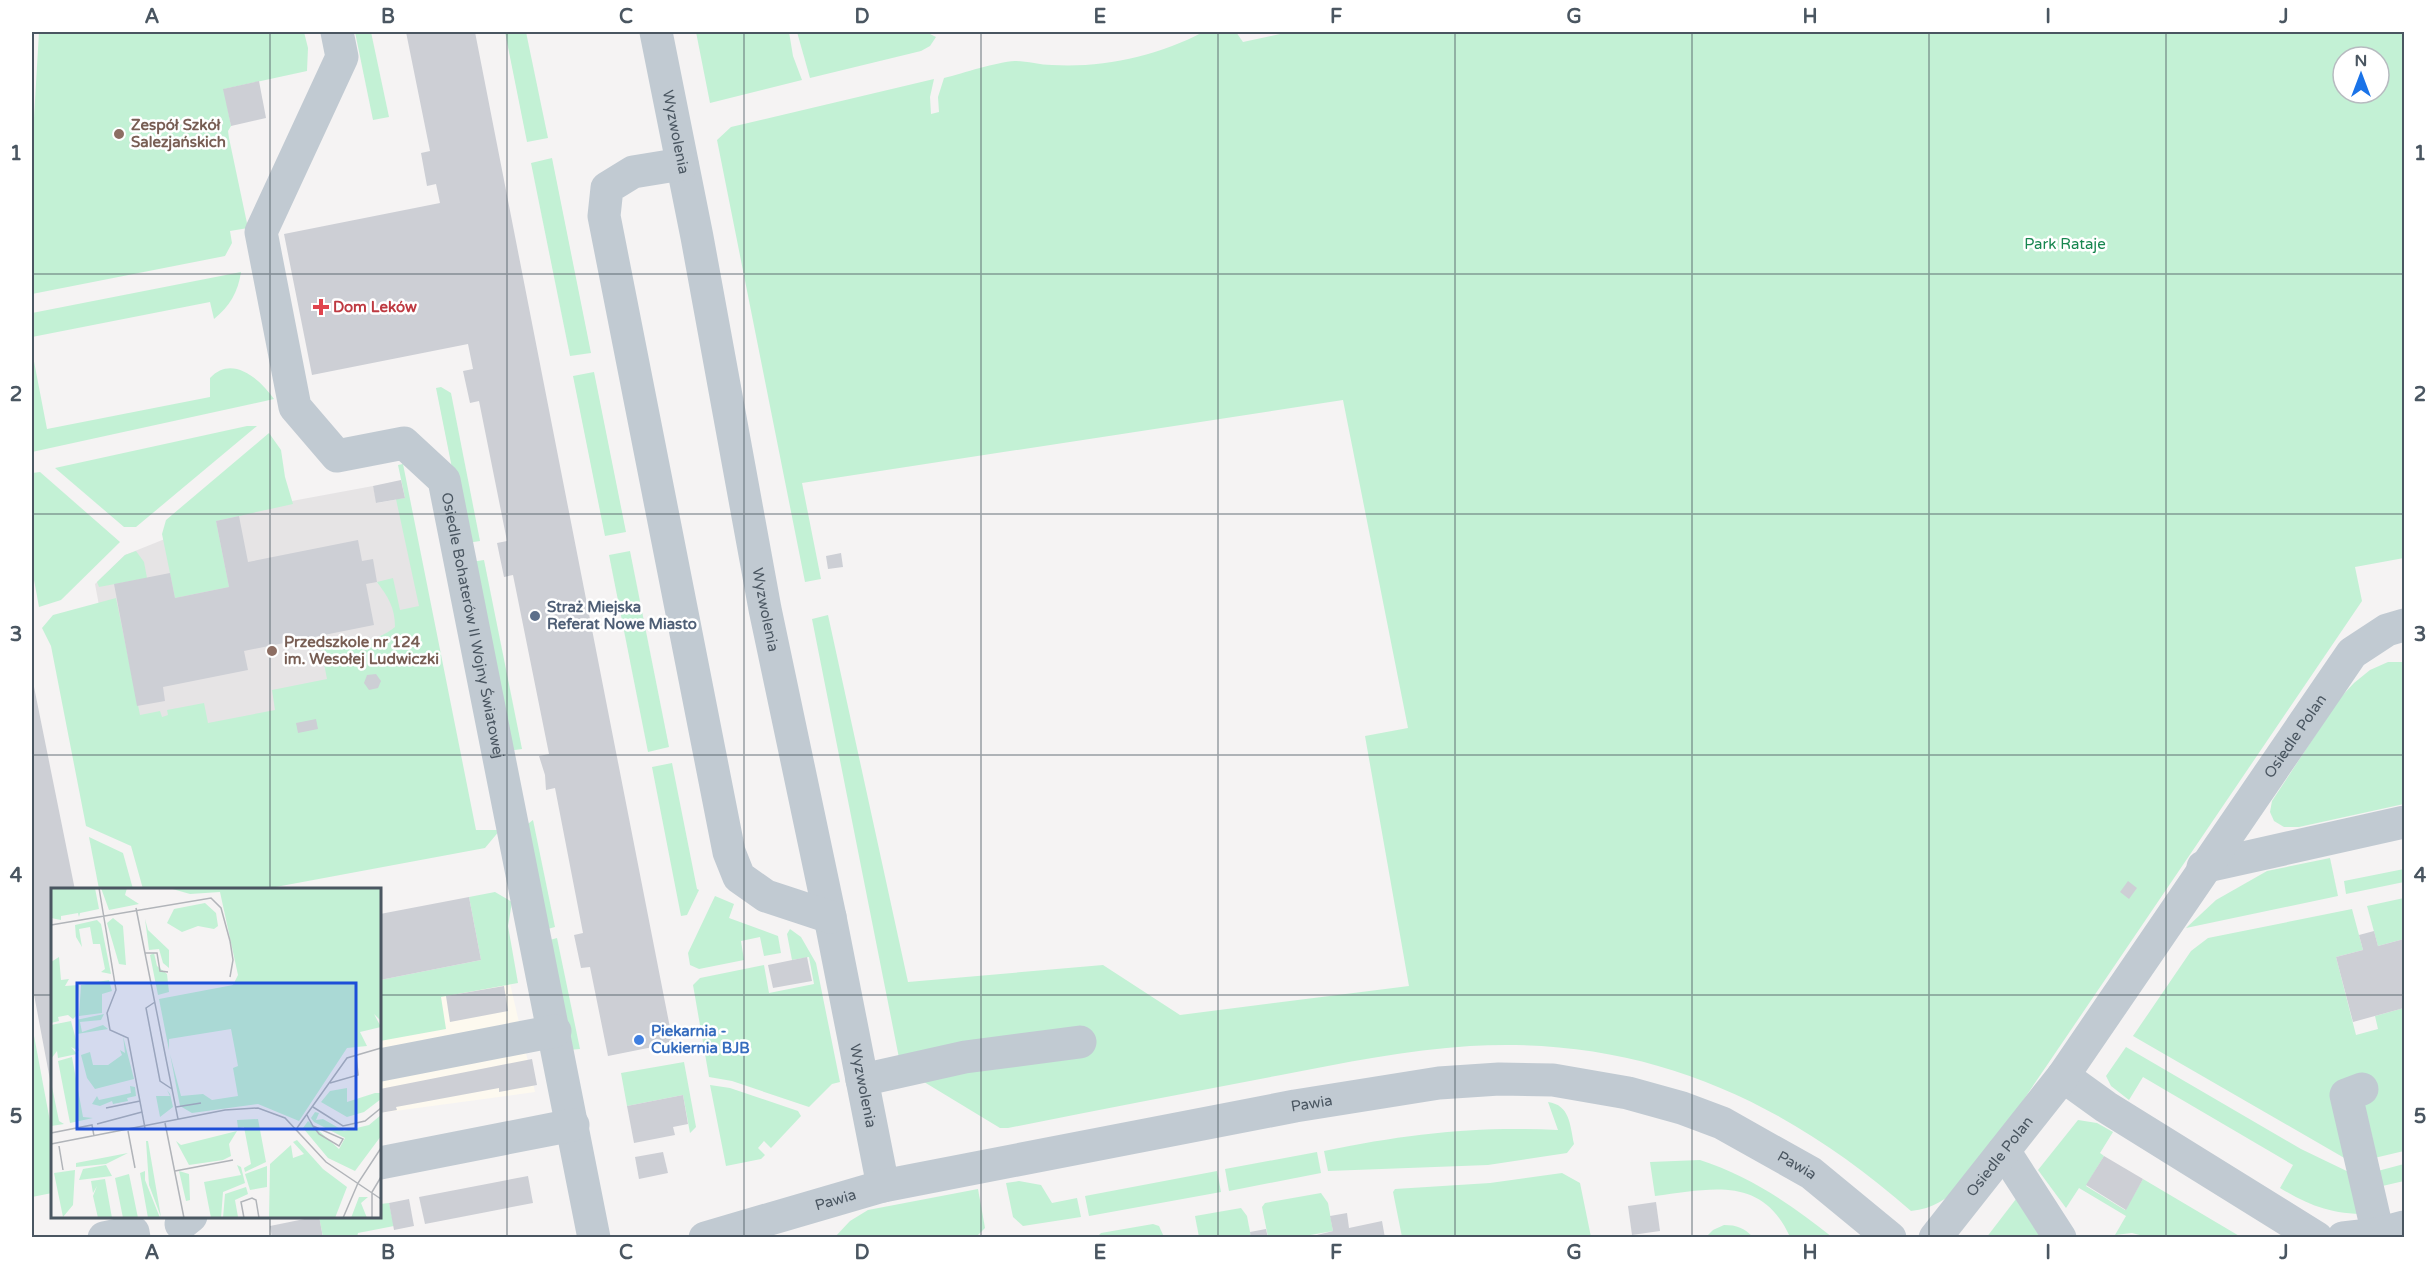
<svg xmlns="http://www.w3.org/2000/svg" width="2436" height="1269" font-family="'Varela Round',sans-serif">
<rect width="100%" height="100%" fill="#f5f3f3"/>
<polygon fill="#fdf9ef" points="509,979 535,1092 380,1113 380,1003"/>
<polygon fill="#e6e4e5" points="373,486 377,503 405,498 468,811 152,889 95,584 125,555 232,512"/>
<g fill="#c3f1d5" fill-rule="evenodd">
<polygon points="39,32 304,32 308,48 307,71 224,89 231,126 228,131 229,138 248,228 230,231 232,243 225,256 32,294 32,152"/>
<polygon points="355,32 371,32 389,117 373,120"/>
<polygon points="505,32 526,32 548,138 527,142"/>
<polygon points="696,32 789,32 793,56 802,80 710,103"/>
<polygon points="797,32 926,32 936,37 930,46 921,51 810,78"/>
<path d="M1203,32H1236L1243,42L1289,32H2404V558L2355,567L2362,601L1999,1136C1974,1168 1955,1207 1911,1211C1783,1099 1644,1036 1470,1046C1407,1050 1343,1063 1281,1075C1190,1092 1099,1110 1008,1128H1000L901,1068L812,619L828,615L908,982L1103,965L1180,1015L1409,986L1365,736L1408,728L1343,400L802,483L821,579L805,582L717,140L731,127L934,79L930,97L931,114L939,112L938,97L944,78C964,73 996,62 1015,61C1027,61 1040,65 1052,65C1104,68 1158,56 1203,32ZM2343,57H2379V93H2343Z"/>
<polygon points="552,158 591,353 570,356 531,163"/>
<path d="M241,272C238,292 230,306 214,319L210,302L32,337V313Z"/>
<path d="M32,351L47,429L210,397V378C232,354 260,379 274,399L32,452Z"/>
<polygon points="594,372 626,532 605,536 573,376"/>
<polygon points="441,387 451,393 480,541 467,543 436,388"/>
<polygon points="247,426 257,426 136,527 124,527 55,468"/>
<polygon points="269,433 281,450 285,477 293,504 216,521 229,587 175,598 162,534 166,520"/>
<path d="M403,464L476,830H500L485,848L265,889H143L131,846L86,826L51,646L42,628L53,615L116,598L140,715L160,711L162,717L168,715L167,710L204,703L208,723L275,710L272,690L327,679L321,648C344,644 377,643 395,627C395,607 388,597 377,582L393,578L400,610L419,606L396,499L405,498L398,465Z"/>
<polygon points="40,472 120,542 61,600 39,607 32,569 32,473"/>
<polygon points="136,551 144,562 147,578 99,587 97,582 125,555"/>
<polygon points="630,551 669,747 648,752 609,555"/>
<polygon points="484,560 522,749 508,751 471,562"/>
<polygon points="2388,662 2404,662 2404,804 2299,827 2284,827 2274,821 2270,812 2272,801 2339,699 2354,683 2370,670"/>
<polygon points="672,763 697,889 699,890 687,915 681,916 652,767"/>
<polygon points="533,820 555,927 544,930 524,827"/>
<polygon points="89,837 123,853 133,889 99,889"/>
<polygon points="2330,858 2338,896 2186,928 2216,900 2267,871"/>
<polygon points="2404,869 2404,882 2346,894 2344,881"/>
<polygon points="495,892 512,902 508,926 518,983 441,997 446,1029 380,1041 380,980 481,960 469,897"/>
<polygon points="715,896 734,904 729,918 778,936 781,953 764,956 760,937 741,941 744,960 699,969 690,965 688,953"/>
<polygon points="2404,898 2404,939 2378,946 2367,906"/>
<polygon points="2352,909 2363,950 2336,957 2356,1035 2378,1029 2375,1016 2404,1008 2404,1151 2353,1163 2133,1036 2191,951 2208,938"/>
<polygon points="790,929 801,937 816,963 840,1082 832,1084 809,1107 732,1081 709,1077 693,985 700,978 764,965 769,993 814,984 809,957 792,960 787,934"/>
<polygon points="557,938 580,1049 568,1050 546,941"/>
<polygon points="32,1025 52,1132 52,1193 32,1197"/>
<path d="M2126,1047L2301,1149L2357,1176L2367,1214C2331,1214 2310,1206 2280,1188L2293,1165L2143,1077L2129,1100L2111,1086L2106,1076Z"/>
<polygon points="684,1062 696,1127 690,1133 683,1095 627,1106 621,1073"/>
<polygon points="710,1085 730,1088 798,1111 801,1116 771,1148 764,1141 758,1148 765,1155 761,1159 726,1166"/>
<path d="M1548,1102C1570,1105 1570,1125 1574,1144L1567,1153L1488,1165L1328,1171L1324,1151C1407,1134 1474,1126 1558,1130Z"/>
<polygon points="2078,1120 2097,1123 2113,1132 2100,1153 2104,1156 2086,1186 2125,1210 2143,1179 2241,1237 2151,1238 2132,1233 2115,1235 2126,1216 2079,1188 2066,1208 2038,1170"/>
<polygon points="1317,1152 1321,1173 1229,1191 1225,1169"/>
<path d="M1700,1160C1750,1176 1792,1205 1832,1237H1790C1762,1175 1711,1189 1655,1196L1650,1162Z"/>
<polygon points="2404,1164 2404,1181 2378,1187 2374,1172"/>
<polygon points="1217,1171 1221,1192 1089,1216 1085,1196"/>
<polygon points="1562,1173 1580,1183 1591,1237 1402,1237 1393,1192 1395,1189 1490,1183"/>
<polygon points="1019,1181 1041,1185 1052,1203 1077,1198 1081,1217 1023,1226 1013,1217 1006,1183"/>
<polygon points="978,1189 985,1228 978,1235 966,1238 835,1237 850,1221 868,1210"/>
<polygon points="1321,1193 1328,1203 1333,1231 1299,1237 1268,1237 1262,1207 1265,1203"/>
<polygon points="2016,1199 2041,1238 1986,1238"/>
<polygon points="389,1203 394,1226 358,1233 357,1237 323,1237 319,1217 380,1216 380,1204"/>
<polygon points="1241,1208 1247,1216 1251,1237 1199,1237 1195,1216"/>
<polygon points="1153,1224 1159,1226 1164,1237 1097,1237 1101,1233"/>
<path d="M1724,1225C1737,1225 1744,1228 1753,1237H1706L1713,1230Z"/>
</g>
<g fill="#cdcfd5">
<polygon points="406,32 475,32 673,1043 608,1056 590,967 581,968 574,935 583,933 555,788 546,790 545,775 539,756 549,754 513,575 504,577 497,543 507,541 479,401 470,403 463,371 473,369 468,344 312,375 284,234 440,203 436,184 427,186 421,153 430,151"/>
<polygon points="259,81 266,118 231,126 223,89"/>
<polygon points="401,480 405,498 376,503 373,486"/>
<polygon points="239,516 248,562 358,540 362,561 373,559 377,582 366,584 374,625 244,651 248,670 163,687 165,701 137,706 114,584 170,573 175,598 229,587 216,521"/>
<polygon points="841,553 843,567 828,569 826,556"/>
<polygon points="376,674 381,681 378,688 369,690 364,683 367,675"/>
<polygon points="32,677 75,890 52,890 51,1085 32,984"/>
<polygon points="316,719 318,729 298,733 296,723"/>
<polygon points="2128,881 2137,888 2129,899 2120,892"/>
<polygon points="469,897 481,960 380,980 380,914"/>
<polygon points="2374,931 2378,946 2404,939 2404,1008 2353,1022 2336,957 2363,950 2359,935"/>
<polygon points="807,957 812,981 773,988 768,965"/>
<polygon points="504,986 508,1011 450,1022 446,996"/>
<polygon points="532,1059 537,1085 499,1092 499,1088 396,1107 397,1110 380,1113 380,1089"/>
<polygon points="683,1095 688,1124 673,1127 675,1135 634,1143 627,1106"/>
<polygon points="663,1152 668,1173 639,1179 635,1157"/>
<polygon points="2104,1156 2143,1179 2126,1210 2086,1185"/>
<polygon points="528,1176 533,1203 425,1224 419,1197"/>
<polygon points="409,1199 414,1226 394,1230 389,1203"/>
<polygon points="1656,1202 1660,1231 1632,1235 1628,1206"/>
<polygon points="1347,1213 1349,1228 1382,1221 1385,1238 1305,1238 1333,1231 1330,1216"/>
<polygon points="319,1216 323,1238 272,1238 270,1226"/>
<polygon points="1266,1229 1268,1238 1251,1238 1250,1232"/>
</g>
<g fill="none" stroke-linecap="round" stroke-linejoin="round">
<g stroke="#c1cad2" stroke-width="33">
<path id="s1" d="M337,32L342,57L261,232L295,407L337,456L404,443L444,480L594,1238"/>
<path id="s2" d="M656,32L697,237L765,609L830,917L883,1186"/>
<polyline points="682,164 633,172 607,188 604,216 729,852 739,877 766,896 830,917"/>
<polyline points="2203,867 2404,822"/>
<polyline points="380,1065 555,1031"/>
<polyline points="2063,1076 2106,1107 2317,1238"/>
<polyline points="862,1080 965,1057 1080,1042"/>
<polyline points="2362,1089 2346,1095 2378,1234"/>
<polyline points="2004,1151 2060,1238"/>
<polyline points="380,1163 573,1125"/>
<polyline points="181,1224 191,1216"/>
<polyline points="104,1238 133,1232 134,1238"/>
<path id="s3" d="M705,1238L883,1186L1295,1106L1439,1083L1499,1079L1553,1080L1628,1093L1682,1108L1722,1123L1811,1173L1890,1238"/>
<path id="s4" d="M1935,1238L2063,1076L2352,653L2387,630L2404,625"/>
<polyline points="2343,1238 2378,1234 2404,1227"/>
</g>
</g>
<path fill="none" stroke="#4a5661" stroke-width="1.5" stroke-opacity="0.55" d="M270,32V890M507,32V1238M744,32V1238M981,32V1238M1218,32V1238M1455,32V1238M1692,32V1238M1929,32V1238M2166,32V1238M32,274H2404M32,514H2404M32,755H2404M32,995H52M380,995H2404M270,1216V1238"/>
<g fill="#8d6e63" stroke="#fff" stroke-width="2">
<circle cx="119" cy="134" r="6"/>
<circle cx="272" cy="651" r="6"/>
</g>
<path fill="#e0444e" stroke="#fff" stroke-width="2" d="M318 298h6v6h6v6h-6v6h-6v-6h-6v-6h6z"/>
<circle fill="#5c6f8a" stroke="#fff" stroke-width="2" cx="535" cy="616" r="6"/>
<circle fill="#3f7fe0" stroke="#fff" stroke-width="2" cx="639" cy="1040" r="6"/>
<g text-anchor="middle" dominant-baseline="central" stroke-width="5" stroke-linejoin="round" paint-order="stroke">
<g font-size="15" font-weight="bold" fill="#785e54" stroke="#fff" text-anchor="start">
<text x="131" y="125">Zespół Szkół<tspan x="131" dy="17">Salezjańskich</tspan></text>
<text x="284" y="642">Przedszkole nr 124<tspan x="284" dy="17">im. Wesołej Ludwiczki</tspan></text>
</g>
<g font-size="15" fill="#4a5661" stroke="#fff">
<text stroke="none"><textPath href="#s2" startOffset="102">Wyzwolenia</textPath></text>
<text stroke="none"><textPath href="#s2" startOffset="588">Wyzwolenia</textPath></text>
<text stroke="none"><textPath href="#s1" startOffset="732">Osiedle Bohaterów II Wojny Światowej</textPath></text>
<text stroke="none"><textPath href="#s4" startOffset="618">Osiedle Polan</textPath></text>
<text stroke="none"><textPath href="#s2" startOffset="1074">Wyzwolenia</textPath></text>
<text stroke="none"><textPath href="#s3" startOffset="622">Pawia</textPath></text>
<text stroke="none"><textPath href="#s4" startOffset="104">Osiedle Polan</textPath></text>
<text stroke="none"><textPath href="#s3" startOffset="1126">Pawia</textPath></text>
<text stroke="none"><textPath href="#s3" startOffset="136">Pawia</textPath></text>
</g>
<g font-size="15" fill="#17864f" stroke="#fff">
<text x="2065" y="244">Park Rataje</text>
</g>
<g font-size="15" font-weight="bold" fill="#be3a42" stroke="#fff" text-anchor="start">
<text x="333" y="307">Dom Leków</text>
</g>
<g font-size="15" font-weight="bold" fill="#4e5e75" stroke="#fff" text-anchor="start">
<text x="547" y="607">Straż Miejska<tspan x="547" dy="17">Referat Nowe Miasto</tspan></text>
</g>
<g font-size="15" font-weight="bold" fill="#366cbe" stroke="#fff" text-anchor="start">
<text x="651" y="1031">Piekarnia -<tspan x="651" dy="17">Cukiernia BJB</tspan></text>
</g>
</g>
<g transform="translate(51 888)">
<rect width="330" height="330" fill="#f5f3f3"/>
<path d="M0,0H44L48,21L29,25L28,29L27,25L10,28V32L0,30ZM50,0H76L74,7L88,16L58,22ZM118,0H330V133L323,126L330,139L309,144L316,158L296,160L248,233L207,216L141,225L129,218L119,166L130,208L152,206L161,212L187,208L182,180L187,178L180,141L118,151V162L108,111L182,97L187,87L169,4L139,6ZM154,15L165,25L167,38L163,41L147,38L131,44L116,35L123,21ZM62,30L72,38L75,77L68,76L56,35ZM94,31L97,42L118,62V80L112,75L108,61L98,62ZM46,32L50,36L60,86L50,84L54,81L49,56H42L39,39L28,41L31,59L25,49L24,37ZM103,65L106,78L116,86L118,104L107,107L99,67ZM8,69L10,92L18,91L14,98L28,97L26,127L22,131L17,127L7,129L8,133L0,135V74ZM58,92L61,103L51,106V125L28,128L30,97ZM53,126L50,132L29,134L31,144L52,137L57,141L26,146L25,132ZM20,133L28,163L20,159L26,166L7,170L6,163L0,171V137ZM72,148L83,191L44,201L36,190L30,167L39,164L42,177H57L71,167L69,162L74,165ZM21,169L32,229L42,230L19,235L7,173ZM0,194L8,233L13,236L0,238ZM79,198L84,199L85,208L76,210L77,213L62,216L61,213L49,218L41,216L46,208L48,212L80,205ZM296,200V214L324,205H330V211L313,224L296,229L270,214L279,203ZM116,202L119,206L122,219L109,229L105,208H119ZM264,224L268,225L265,232L272,231L293,243L318,237L330,227V248L304,283L277,270L252,240L257,233L288,261L294,250L263,234L260,230ZM207,231L215,274L194,284L193,280L200,276L193,239L187,240L186,232ZM186,243L178,256L180,268L172,272L138,277L125,253L130,257ZM246,252L272,281L296,299L284,330H218L219,276L240,257L242,270L253,266L242,254ZM95,253H97L110,329L98,297ZM77,265L55,276L25,279V275ZM55,277L61,288L28,292L32,281ZM186,277L190,279L194,295L172,304L170,330H160L153,294L190,287ZM216,278V299L199,302L194,286ZM24,282L22,317L12,329L3,285ZM94,283V292L109,330H97L89,285ZM128,283L138,286L139,312L135,313ZM78,286L87,330H72L64,290ZM54,291L61,330H47L42,308L46,298L42,305L40,293ZM195,299L197,306L184,312L187,329L191,330H172L174,306ZM308,309H317L310,315L316,330H300Z" fill="#c3f1d5"/>
<path fill="none" stroke="#b1b4b9" stroke-width="1.5" d="M48,0L65,102L56,125L59,142L77,150L94,240M85,20L127,231M0,37L160,10L170,20L179,53L182,72L179,89M94,65H106L109,83L117,84M104,114L95,120L109,193L121,201M279,195L307,187L305,166M125,219L150,215M262,219L292,238L314,233L330,220M55,220L89,213M256,227L258,231L262,238L268,246L288,258L292,251L262,238M114,235L133,330M46,236L91,224M246,240L296,170L330,160M77,243L84,280M0,245L41,237L43,248M0,256L174,222L207,220L234,230L275,274L330,311M8,258L12,282M124,283L182,272M193,330L190,314L201,310L205,312L208,330M292,330L307,295L330,260M321,330V304L330,289"/>
<path fill="#1d4ed8" fill-opacity="0.15" stroke="#1d4ed8" stroke-width="3" d="M26,95H305V241H26Z"/>
<rect width="330" height="330" fill="none" stroke="#4a5661" stroke-width="3"/>
</g>
<rect width="2436" height="1269" fill="none" stroke="#ffffff" stroke-width="66"/>
<g transform="translate(2361 75)"><circle r="28" fill="#ffffff" stroke="#b7bbc0" stroke-width="1.5"/>
<path d="M0-4.5L10 22L0 15L-10 22Z" fill="#1a73e8"/>
<text y="-9" font-size="16" font-weight="bold" text-anchor="middle" fill="#4a5661">N</text>
</g>
<rect x="33" y="33" width="2370" height="1203" fill="none" stroke="#4a5661" stroke-width="2"/>
<g font-size="20" text-anchor="middle" font-weight="bold" fill="#4a5661">
<text x="152" y="23">A</text>
<text x="388" y="23">B</text>
<text x="626" y="23">C</text>
<text x="862" y="23">D</text>
<text x="1100" y="23">E</text>
<text x="1336" y="23">F</text>
<text x="1574" y="23">G</text>
<text x="1810" y="23">H</text>
<text x="2048" y="23">I</text>
<text x="2284" y="23">J</text>
<text x="16" y="160">1</text>
<text x="2420" y="160">1</text>
<text x="16" y="401">2</text>
<text x="2420" y="401">2</text>
<text x="16" y="641">3</text>
<text x="2420" y="641">3</text>
<text x="16" y="882">4</text>
<text x="2420" y="882">4</text>
<text x="16" y="1123">5</text>
<text x="2420" y="1123">5</text>
<text x="152" y="1259">A</text>
<text x="388" y="1259">B</text>
<text x="626" y="1259">C</text>
<text x="862" y="1259">D</text>
<text x="1100" y="1259">E</text>
<text x="1336" y="1259">F</text>
<text x="1574" y="1259">G</text>
<text x="1810" y="1259">H</text>
<text x="2048" y="1259">I</text>
<text x="2284" y="1259">J</text>
</g>
</svg>
